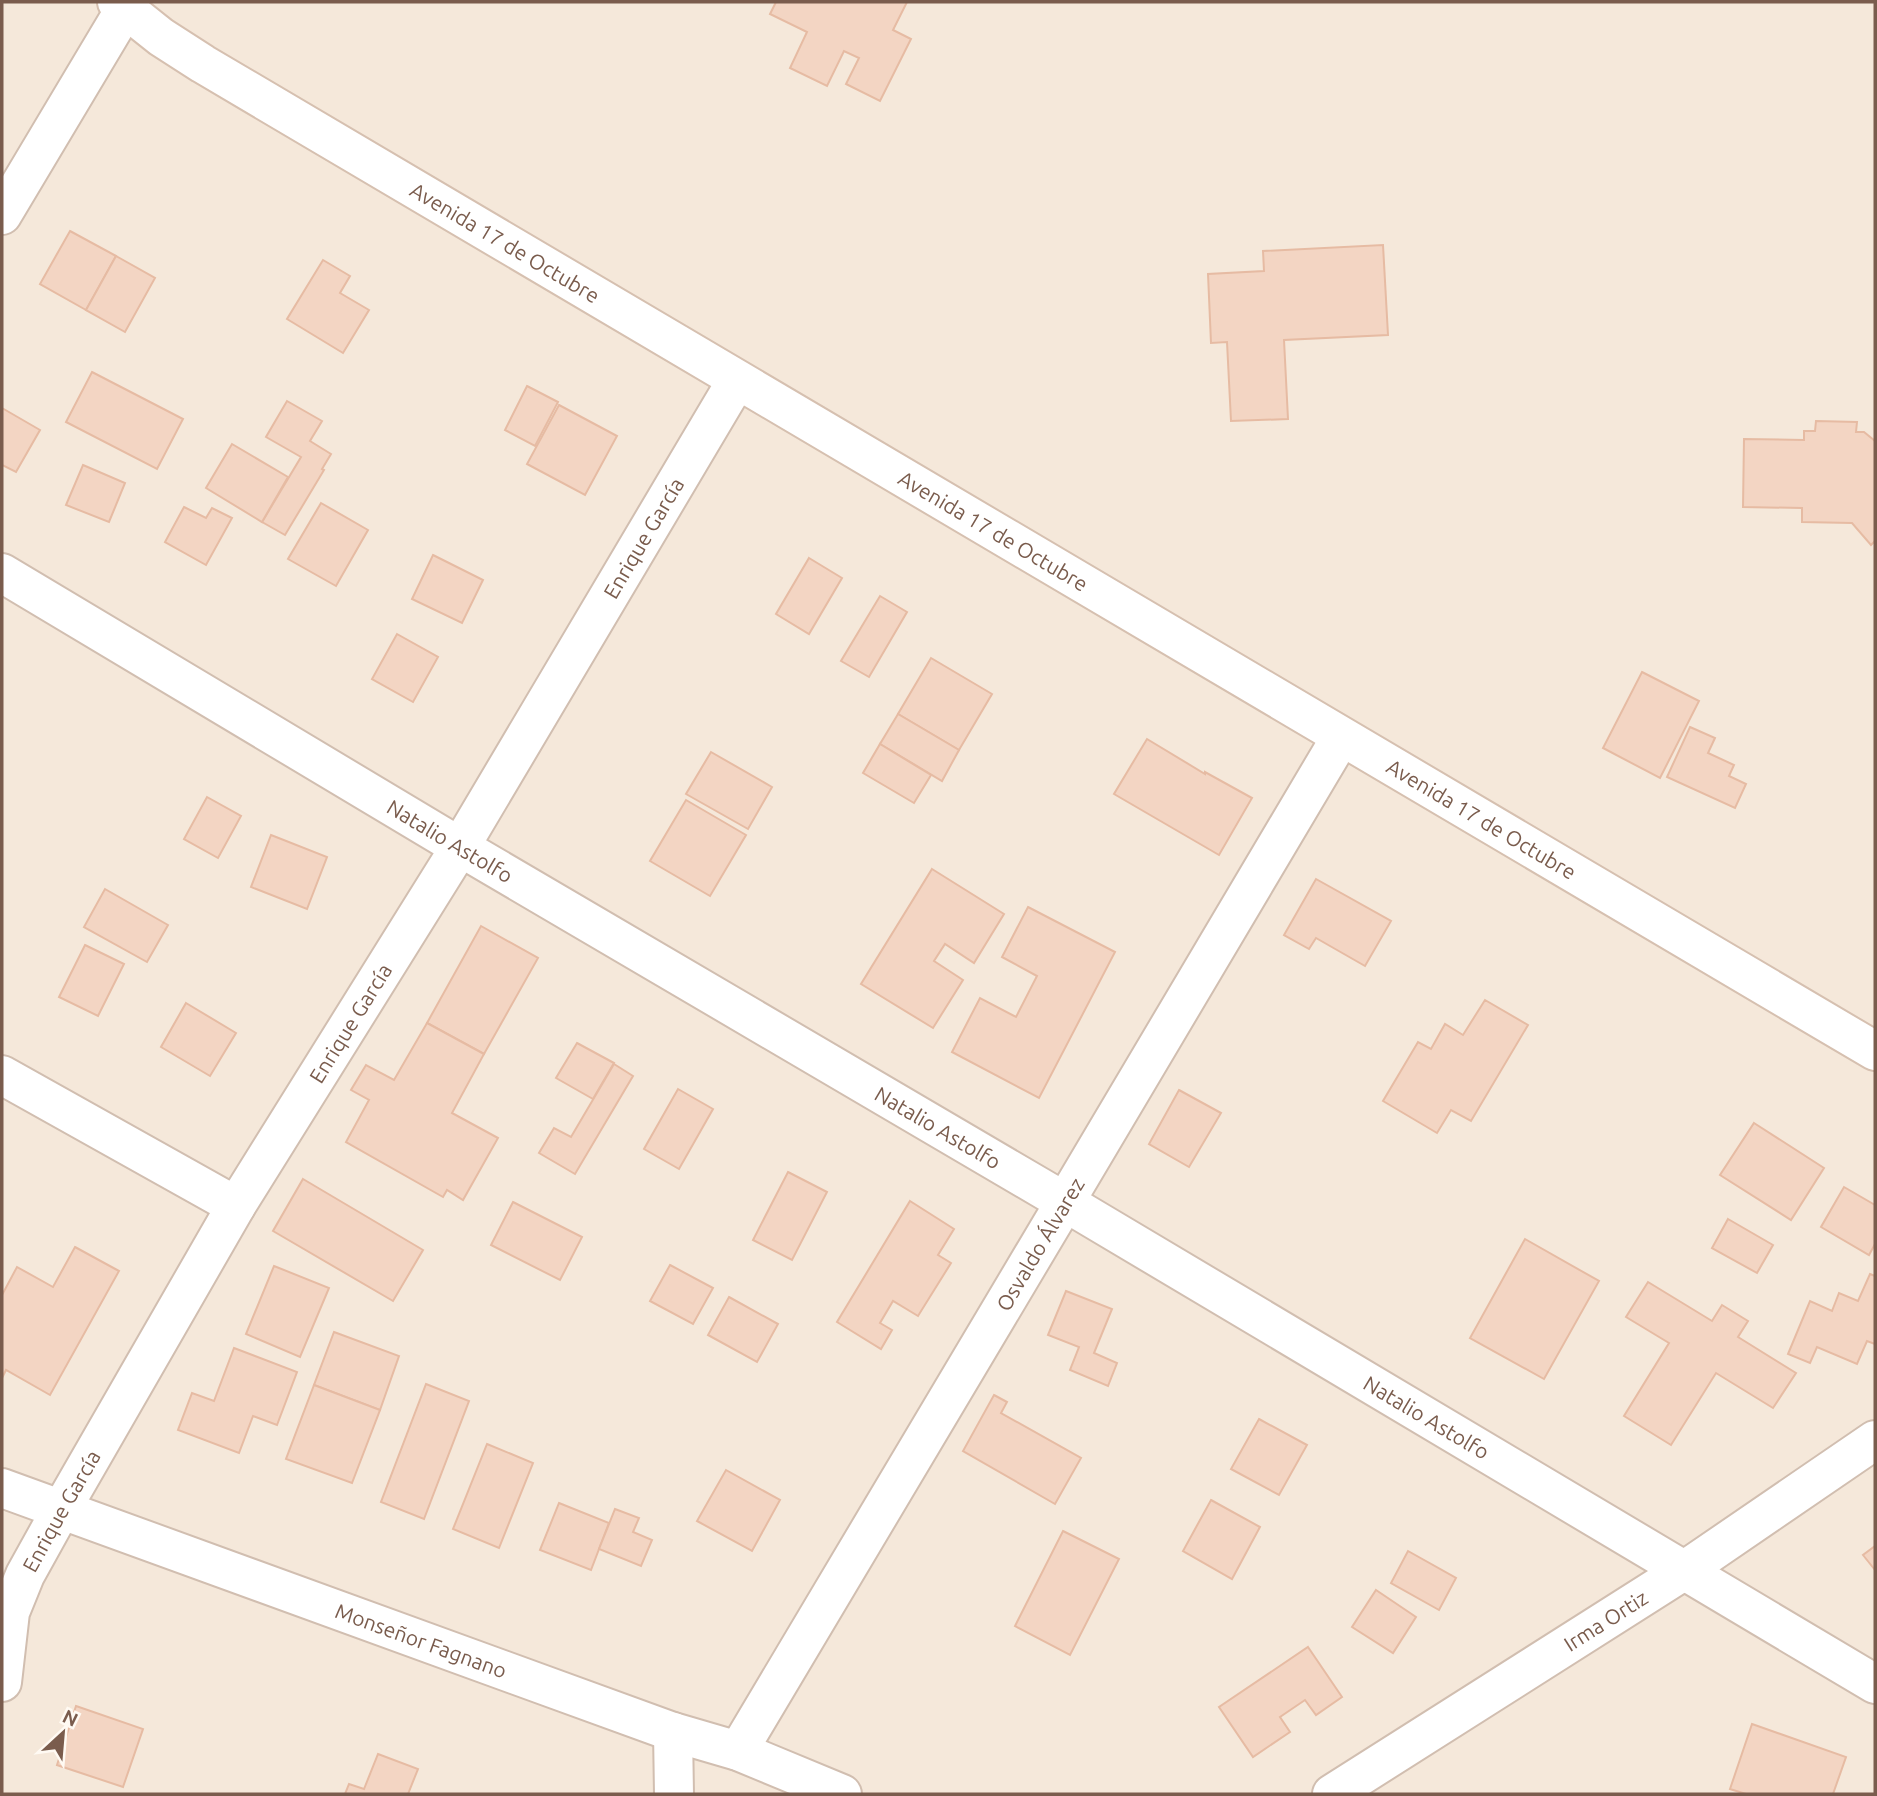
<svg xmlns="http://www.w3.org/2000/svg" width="1877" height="1796" font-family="Ubuntu,sans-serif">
<rect width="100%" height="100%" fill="#fdf6ec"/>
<rect fill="#f5e8da" x="2" y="2" width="1873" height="1792"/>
<g fill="#f3d5c3" stroke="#e6bba3" stroke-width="2">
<polygon points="776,2 907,2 893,30 911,39 880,101 846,84 859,58 844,51 827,86 790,68 807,32 770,14"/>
<polygon points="70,231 116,256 86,310 40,284"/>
<polygon points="1383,245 1388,335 1284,340 1288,419 1231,421 1227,342 1211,343 1208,274 1264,271 1263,251"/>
<polygon points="116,256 155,278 125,332 86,310"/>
<polygon points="323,260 350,276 340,293 369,310 343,353 287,319"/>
<polygon points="92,372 183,419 157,469 66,422"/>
<polygon points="527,386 558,402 535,446 505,430"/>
<polygon points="287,401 322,421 310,441 331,454 322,469 324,470 285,535 262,522 301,457 266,437"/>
<polygon points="559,405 617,436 585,495 527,464"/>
<polygon points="2,408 40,430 16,472 2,465"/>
<polygon points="1816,421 1857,422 1856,432 1864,432 1875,441 1875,541 1871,545 1852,523 1802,522 1802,508 1743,507 1744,439 1804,440 1804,431 1815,431"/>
<polygon points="232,444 288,477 262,522 206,488"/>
<polygon points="83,465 125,483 109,522 66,505"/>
<polygon points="321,503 368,530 336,586 288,559"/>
<polygon points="184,507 206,518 212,508 232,518 206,565 165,542"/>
<polygon points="433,555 483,580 462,623 412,599"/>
<polygon points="809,558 842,578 809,634 776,614"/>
<polygon points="880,596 907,612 869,677 841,661"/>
<polygon points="397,634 438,657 413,702 372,679"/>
<polygon points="931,658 992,694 959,750 898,714"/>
<polygon points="1642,672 1699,701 1660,778 1603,748"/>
<polygon points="898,714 959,750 942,781 880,744"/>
<polygon points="1690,727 1715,738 1708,753 1734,765 1729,776 1746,784 1735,808 1667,777"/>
<polygon points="1147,739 1205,774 1205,772 1252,798 1219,855 1114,794"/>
<polygon points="880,744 931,775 914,803 863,773"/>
<polygon points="711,752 772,787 748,829 686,794"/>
<polygon points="207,797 241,816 218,858 184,839"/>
<polygon points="686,800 746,835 710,896 650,861"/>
<polygon points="271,835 327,857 307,909 251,887"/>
<polygon points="932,869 1004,914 974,963 945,944 934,961 963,980 933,1028 861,984"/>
<polygon points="1316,879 1391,921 1365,966 1316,938 1309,949 1284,935"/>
<polygon points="105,889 168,925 147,962 84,927"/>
<polygon points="1028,907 1115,952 1039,1098 952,1052 980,998 1016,1017 1037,976 1002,957"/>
<polygon points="481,926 538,958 484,1054 427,1023"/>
<polygon points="85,945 124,964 98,1016 59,997"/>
<polygon points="1485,1000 1528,1025 1471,1121 1451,1110 1437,1133 1383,1101 1418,1042 1431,1049 1445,1024 1463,1035"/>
<polygon points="186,1003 236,1033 210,1076 161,1047"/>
<polygon points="427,1023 484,1054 452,1113 498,1138 463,1200 447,1190 443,1197 346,1142 369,1100 351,1090 366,1065 394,1080"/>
<polygon points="577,1043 614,1063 593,1099 556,1078"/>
<polygon points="614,1064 633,1076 575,1174 539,1153 554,1128 571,1137"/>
<polygon points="678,1089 713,1109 679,1169 644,1149"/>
<polygon points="1179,1090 1221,1113 1189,1167 1149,1144"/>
<polygon points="1754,1123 1824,1168 1791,1220 1720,1175"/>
<polygon points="788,1172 827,1192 792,1260 753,1240"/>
<polygon points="303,1179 423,1250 393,1301 273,1231"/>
<polygon points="1844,1187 1875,1205 1875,1244 1869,1255 1821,1227"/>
<polygon points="910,1201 954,1229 938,1255 951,1263 918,1316 893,1301 880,1323 892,1330 881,1349 837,1322"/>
<polygon points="513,1202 582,1237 560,1280 491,1245"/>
<polygon points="1728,1219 1773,1245 1757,1273 1712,1248"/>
<polygon points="1525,1239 1599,1281 1544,1379 1470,1338"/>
<polygon points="75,1247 119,1271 50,1395 6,1370 2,1378 2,1295 17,1267 53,1287"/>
<polygon points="670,1265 713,1288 693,1324 650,1301"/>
<polygon points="274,1266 329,1288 300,1357 246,1334"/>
<polygon points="1870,1274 1875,1276 1875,1344 1867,1341 1857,1364 1817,1347 1810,1363 1788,1354 1810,1301 1832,1311 1839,1293 1858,1301"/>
<polygon points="1648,1282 1712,1321 1722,1305 1748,1321 1738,1337 1796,1373 1773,1408 1716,1373 1671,1445 1624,1416 1669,1343 1626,1317"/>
<polygon points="1066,1291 1112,1309 1094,1353 1117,1363 1108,1386 1070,1370 1079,1347 1048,1335"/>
<polygon points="729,1297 778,1324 757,1362 708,1335"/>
<polygon points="334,1332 399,1356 380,1410 314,1385"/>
<polygon points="234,1348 297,1372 277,1425 253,1416 239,1453 178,1430 192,1393 214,1401"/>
<polygon points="426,1384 469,1401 424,1519 381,1502"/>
<polygon points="314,1385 380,1410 352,1483 286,1459"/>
<polygon points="994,1395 1007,1402 1001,1413 1081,1458 1055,1504 963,1451"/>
<polygon points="1259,1419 1307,1445 1279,1495 1231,1469"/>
<polygon points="487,1444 533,1463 499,1548 453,1529"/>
<polygon points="726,1470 780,1500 752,1551 697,1521"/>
<polygon points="1211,1500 1260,1527 1232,1579 1183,1551"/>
<polygon points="559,1503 609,1523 591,1570 540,1550"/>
<polygon points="615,1509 639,1518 633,1532 652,1540 641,1566 599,1549"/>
<polygon points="1063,1531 1119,1559 1070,1655 1015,1626"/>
<polygon points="1875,1546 1875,1570 1863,1555"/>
<polygon points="1408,1551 1456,1578 1439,1610 1391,1583"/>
<polygon points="1376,1590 1416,1617 1393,1653 1352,1627"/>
<polygon points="1308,1647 1342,1697 1316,1715 1305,1700 1280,1717 1290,1732 1253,1757 1219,1707"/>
<polygon points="76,1706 143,1729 123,1787 57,1765"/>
<polygon points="1752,1724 1846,1757 1833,1794 1746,1794 1730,1789"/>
<polygon points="378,1754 418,1769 408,1794 345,1794 349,1784 364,1789"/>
</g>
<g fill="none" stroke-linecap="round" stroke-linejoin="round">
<defs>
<g id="minor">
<polyline points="2,215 125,9"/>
<path id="s1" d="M2,573L460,847L1065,1202L1875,1684"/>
<polyline points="2,1075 236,1206"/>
<path id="s2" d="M2,1682L10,1612L25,1575L61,1510L236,1206L460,847L737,380"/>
<polyline points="673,1732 674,1794"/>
<path id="s3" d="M738,1751L1065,1202L1341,737"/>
<path id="s4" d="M1332,1794L1685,1570L1875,1440"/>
</g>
<g id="tertiary">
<path id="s5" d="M2,1488L673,1732L738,1751L842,1794"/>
</g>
<g id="secondary">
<path id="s6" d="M117,2L161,37L203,64L1875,1051"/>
</g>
</defs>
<use href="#minor" stroke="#d1beb0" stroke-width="42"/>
<use href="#tertiary" stroke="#d1beb0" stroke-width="42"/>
<use href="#secondary" stroke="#d6c0b0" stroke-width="42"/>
<use href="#minor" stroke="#fff" stroke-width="38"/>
<use href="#tertiary" stroke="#fff" stroke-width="38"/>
<use href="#secondary" stroke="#fff" stroke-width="38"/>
</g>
<g text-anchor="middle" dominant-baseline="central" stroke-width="5" stroke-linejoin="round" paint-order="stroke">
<g font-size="21" fill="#7a5c4d" stroke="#fffaf3">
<text stroke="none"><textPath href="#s6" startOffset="457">Avenida 17 de Octubre</textPath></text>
<text stroke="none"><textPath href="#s6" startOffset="1024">Avenida 17 de Octubre</textPath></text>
<text stroke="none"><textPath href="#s2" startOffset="1318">Enrique García</textPath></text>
<text stroke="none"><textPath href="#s6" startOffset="1591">Avenida 17 de Octubre</textPath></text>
<text stroke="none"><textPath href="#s1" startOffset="522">Natalio Astolfo</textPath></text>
<text stroke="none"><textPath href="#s2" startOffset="751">Enrique García</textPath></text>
<text stroke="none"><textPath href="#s1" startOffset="1088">Natalio Astolfo</textPath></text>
<text stroke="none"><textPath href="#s3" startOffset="590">Osvaldo Álvarez</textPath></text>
<text stroke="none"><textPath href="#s1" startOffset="1656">Natalio Astolfo</textPath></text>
<text stroke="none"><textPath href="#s2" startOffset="184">Enrique García</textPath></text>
<text stroke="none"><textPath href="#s4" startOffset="324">Irma Ortiz</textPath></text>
<text stroke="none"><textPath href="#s5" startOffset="446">Monseñor Fagnano</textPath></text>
</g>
</g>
<rect width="1877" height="1796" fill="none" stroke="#7a5c4d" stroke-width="7"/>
<g transform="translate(63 1733) rotate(26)" stroke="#fffaf3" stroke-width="5" paint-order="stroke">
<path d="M0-5L12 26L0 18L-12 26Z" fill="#7a5c4d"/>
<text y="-10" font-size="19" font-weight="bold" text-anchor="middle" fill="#7a5c4d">N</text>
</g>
</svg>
